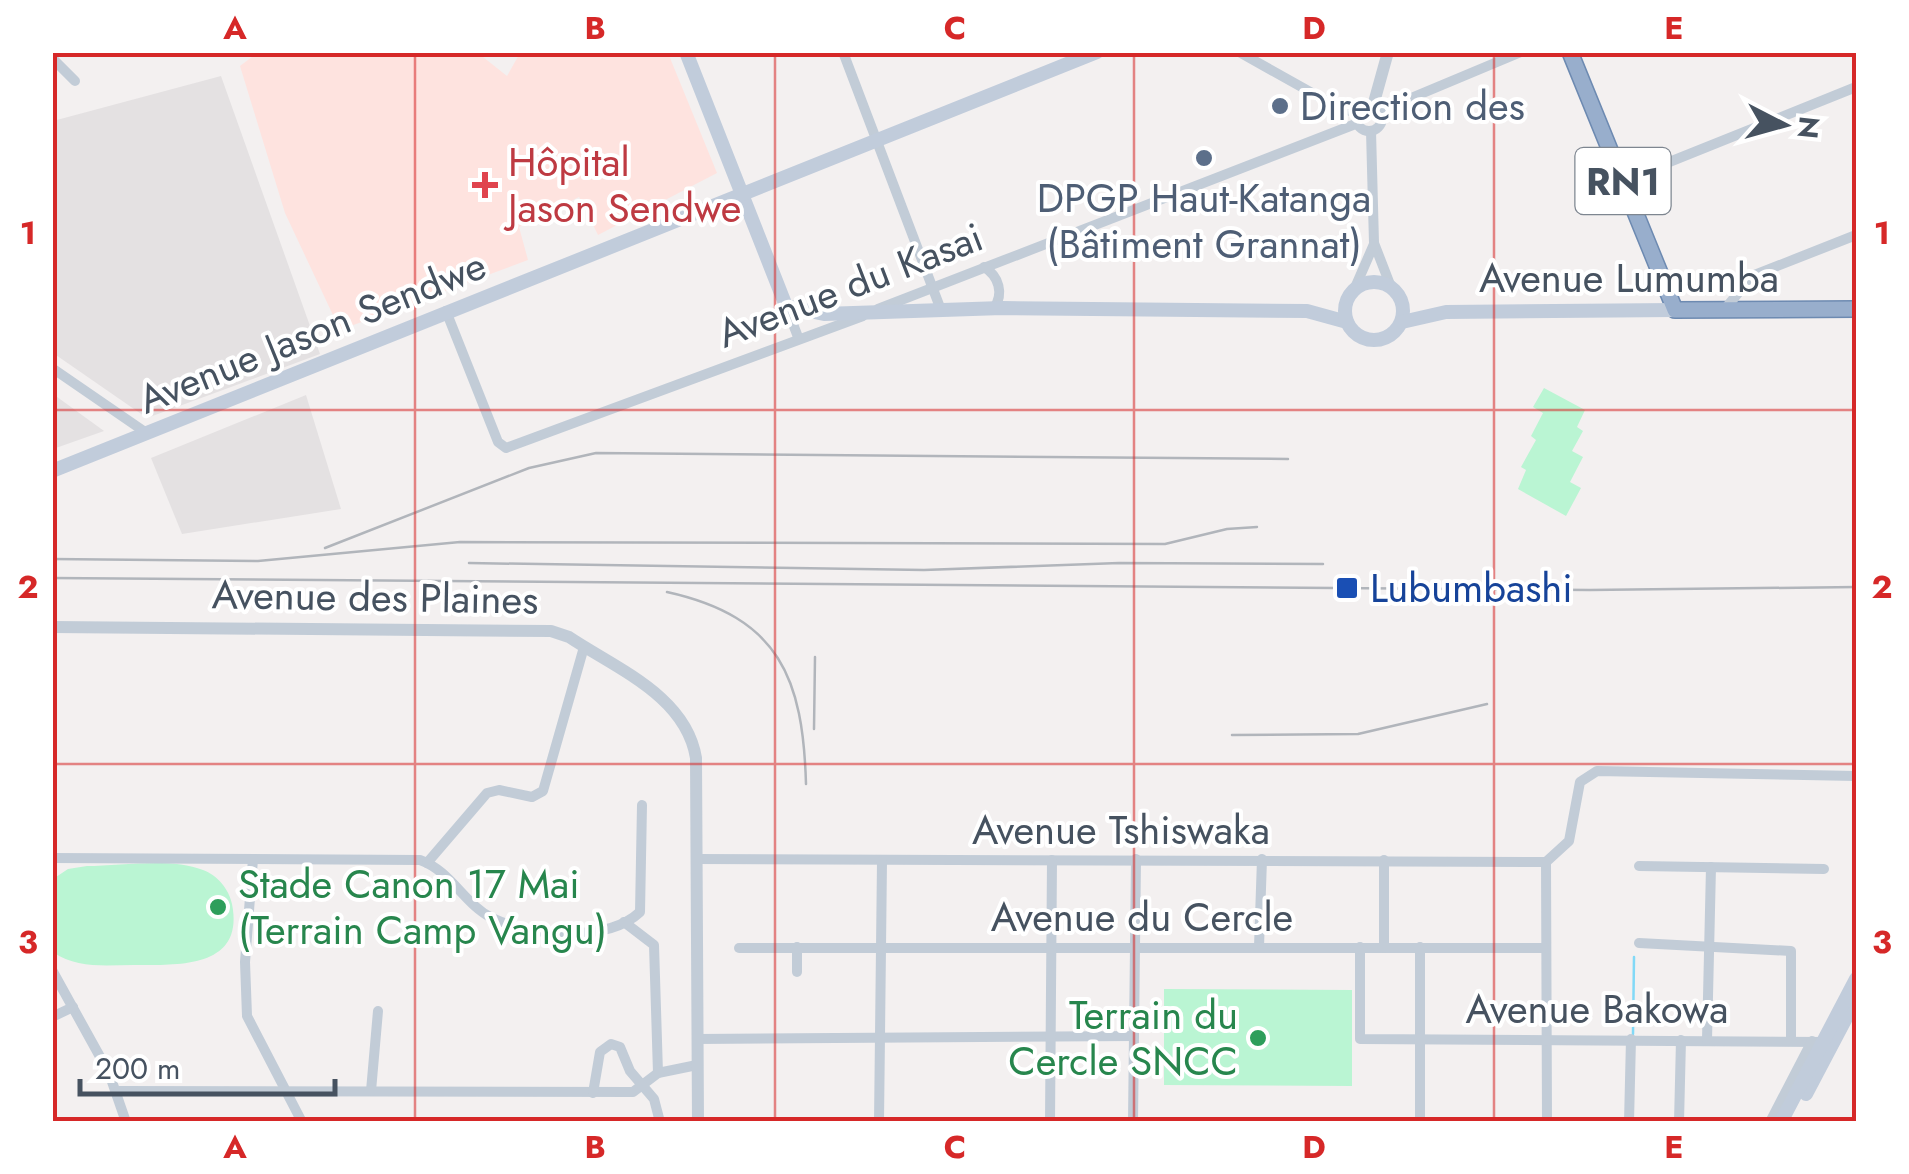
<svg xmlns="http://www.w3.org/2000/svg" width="1909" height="1174" font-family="Jost,sans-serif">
<rect width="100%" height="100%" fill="#f3f0f0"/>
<g fill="#e4e1e2">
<polygon points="221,76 320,354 147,418 53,353 53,121"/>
<polygon points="53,394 104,431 53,449"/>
<polygon points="306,395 341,509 182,534 151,458"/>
</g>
<polygon fill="#fee3df" points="478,53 507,76 520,53 668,53 717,173 598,235 579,197 519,227 528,260 340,330 285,213 240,66 257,53"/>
<g fill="#baf5d3">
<polygon points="1544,388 1585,410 1577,427 1583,431 1572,451 1583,457 1570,482 1581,488 1566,516 1518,489 1526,470 1521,467 1536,440 1531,436 1543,413 1533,407"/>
<path d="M87,866C121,866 171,857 203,870C217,875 229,889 232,904C245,969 177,965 134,965C105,965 77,969 53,952V879L68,869Z"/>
<polygon points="1164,989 1352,990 1352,1086 1164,1085"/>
</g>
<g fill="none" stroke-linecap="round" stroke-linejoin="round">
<polyline stroke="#82d9f7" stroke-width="2.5" points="1633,1034 1634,957"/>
<defs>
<polyline id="trunk" points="1570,52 1675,310 1856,309"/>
</defs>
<use href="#trunk" stroke="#6d8ab1" stroke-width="18"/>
<g stroke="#c2ccd7" stroke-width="10">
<polyline points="843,52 941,310"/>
<polyline points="1239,52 1339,108 1358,113"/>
<polyline points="52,58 75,81"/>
<circle cx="1369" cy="118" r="13"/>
<polyline points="1380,111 1521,52"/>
<polyline points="1371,131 1374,243 1391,287"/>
<polyline points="1622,181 1856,87"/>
<path d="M984,267C999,276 1004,294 994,308"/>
<polyline points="1354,290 1374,244"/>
<polyline points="786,306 798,337"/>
<polyline points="878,309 1358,123"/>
<polyline points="1725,309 1752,276 1856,235"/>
<polyline points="446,311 498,442 506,448 863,316"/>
<polyline points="52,368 148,434"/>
<path d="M52,858L420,860C451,871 464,904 492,918C530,936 607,943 640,912L642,805"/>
<polyline points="253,859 245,962 247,1016 302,1122"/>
<polyline points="697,859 1546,862"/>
<polyline points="1546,862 1569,841 1580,782 1597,771 1856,776"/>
<polyline points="1546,862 1547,1122"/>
<polyline points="427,863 487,793 499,790 532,797 543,791 584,647"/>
<polyline points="1639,866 1824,869"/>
<polyline points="624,922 654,945 658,1073"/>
<polyline points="1639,943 1791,951 1791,1040"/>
<polyline points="1259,947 1262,859"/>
<polyline points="1360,947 1360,1039 1827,1042"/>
<polyline points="1420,947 1420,1122"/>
<polyline points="739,948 1544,948"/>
<polyline points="1384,948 1384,860"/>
<polyline points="52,970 109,1073 126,1122"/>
<polyline points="797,972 797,947"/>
<polyline points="52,1017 73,1007"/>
<polyline points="697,1039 1134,1036"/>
<polyline points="1707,1040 1711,867"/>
<polyline points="118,1091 633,1092 658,1073 697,1065"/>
<polyline points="371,1091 378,1011"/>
<polyline points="593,1093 600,1052 611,1044 620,1047 630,1071 654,1099 660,1122"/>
<polyline points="879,1122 882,861"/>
<polyline points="1050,1122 1052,860"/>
<polyline points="1133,1122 1136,859"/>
<polyline points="1629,1122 1631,1039"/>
<polyline points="1679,1122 1681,1040"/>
<polyline points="1770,1122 1812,1041"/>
</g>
<g stroke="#c2ccd7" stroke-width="12">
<polyline points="1373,106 1388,52"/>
<path d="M52,627L551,631L569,637C617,669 686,696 696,758L698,1122"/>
</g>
<g stroke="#c1ccdb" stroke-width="14">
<polyline points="686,52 786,306 824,314 1002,308 1307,311 1347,322"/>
<circle cx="1374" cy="311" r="29"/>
<polyline points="1402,322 1446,312 1675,310"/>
<polyline points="52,471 1097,52"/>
<polyline points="1806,1094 1856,999"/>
<polyline points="1781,1122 1856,979"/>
</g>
<use href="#trunk" stroke="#98aecc" stroke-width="15"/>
<g stroke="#b1b5bb" stroke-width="2.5">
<polyline points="325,548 529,468 596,453 1288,459"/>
<polyline points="52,559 258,561 460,542 1165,544 1227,529 1257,527"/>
<polyline points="469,563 924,570 1119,563 1323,564"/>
<polyline points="52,578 1590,590 1856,587"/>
<path d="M667,592C780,617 803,679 806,784"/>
<polyline points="814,729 815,657"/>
<polyline points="1232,735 1358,734 1487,704"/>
</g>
</g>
<path fill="none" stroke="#d62828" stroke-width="2.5" stroke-opacity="0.55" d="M415,52V1122M775,52V1122M1134,52V1122M1494,52V1122M52,410H1856M52,764H1856"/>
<g fill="#5c6f8a" stroke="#fff" stroke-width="4">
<circle cx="1280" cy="106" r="10"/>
<circle cx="1204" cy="158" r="10"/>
</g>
<path fill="#e0444e" stroke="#fff" stroke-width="4" d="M480 170h10v10h10v10h-10v10h-10v-10h-10v-10h10z"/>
<rect fill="#1a4fb4" stroke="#fff" stroke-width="4" x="1335" y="576" width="24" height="24" rx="5"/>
<g fill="#2e9e5b" stroke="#fff" stroke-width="4">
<circle cx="218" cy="907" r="10"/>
<circle cx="1258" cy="1038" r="10"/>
</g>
<g text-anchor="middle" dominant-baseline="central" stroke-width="8" stroke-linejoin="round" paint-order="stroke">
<rect fill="#fff" stroke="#7e8690" stroke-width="2.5" x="1575.5" y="148" width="95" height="66" rx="8"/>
<g font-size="38" font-weight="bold" fill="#465260">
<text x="1623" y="181">RN1</text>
</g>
<g font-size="40" fill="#4e5e75" stroke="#fff" text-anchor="start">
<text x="1300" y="106">Direction des</text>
<text x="1204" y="198" text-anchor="middle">DPGP Haut-Katanga<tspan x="1204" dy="46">(Bâtiment Grannat)</tspan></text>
</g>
<g font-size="40" fill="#be3a42" stroke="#fff" text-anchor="start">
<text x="508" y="162">Hôpital<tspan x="508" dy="46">Jason Sendwe</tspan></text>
</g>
<g font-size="40" fill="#465260" stroke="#fff">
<text x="1629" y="278">Avenue Lumumba</text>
<text transform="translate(850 285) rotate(-21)">Avenue du Kasai</text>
<text transform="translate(312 332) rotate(-22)">Avenue Jason Sendwe</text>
<text transform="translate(375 597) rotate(1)">Avenue des Plaines</text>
<text x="1121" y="830">Avenue Tshiswaka</text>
<text x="1142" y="917">Avenue du Cercle</text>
<text x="1597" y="1009">Avenue Bakowa</text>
</g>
<g font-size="40" fill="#164399" stroke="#fff" text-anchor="start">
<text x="1370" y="588">Lubumbashi</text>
</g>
<g font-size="40" fill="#27864d" stroke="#fff" text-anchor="start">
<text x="238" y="884">Stade Canon 17 Mai<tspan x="238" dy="46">(Terrain Camp Vangu)</tspan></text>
<text x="1238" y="1015" text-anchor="end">Terrain du<tspan x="1238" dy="46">Cercle SNCC</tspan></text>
</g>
</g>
<rect width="1909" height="1174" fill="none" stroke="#ffffff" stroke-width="110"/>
<g transform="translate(1784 125) rotate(96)" stroke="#ffffff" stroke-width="8" paint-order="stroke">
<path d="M0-8L18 38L0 25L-18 38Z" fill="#465260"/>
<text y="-15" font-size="28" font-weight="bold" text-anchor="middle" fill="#465260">N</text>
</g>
<path d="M80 1079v15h255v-15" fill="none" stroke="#465260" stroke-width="5"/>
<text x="95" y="1079" font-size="30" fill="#465260" stroke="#ffffff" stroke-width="8" paint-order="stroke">200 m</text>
<rect x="55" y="55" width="1799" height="1064" fill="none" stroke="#d62828" stroke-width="4"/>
<g font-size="32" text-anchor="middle" font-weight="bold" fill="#d62828">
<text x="235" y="39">A</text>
<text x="595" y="39">B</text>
<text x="955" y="39">C</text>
<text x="1314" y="39">D</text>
<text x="1674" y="39">E</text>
<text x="28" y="244">1</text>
<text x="1882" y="244">1</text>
<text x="28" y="598">2</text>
<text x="1882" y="598">2</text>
<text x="28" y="953">3</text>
<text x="1882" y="953">3</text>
<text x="235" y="1158">A</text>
<text x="595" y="1158">B</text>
<text x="955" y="1158">C</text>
<text x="1314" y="1158">D</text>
<text x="1674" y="1158">E</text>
</g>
</svg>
